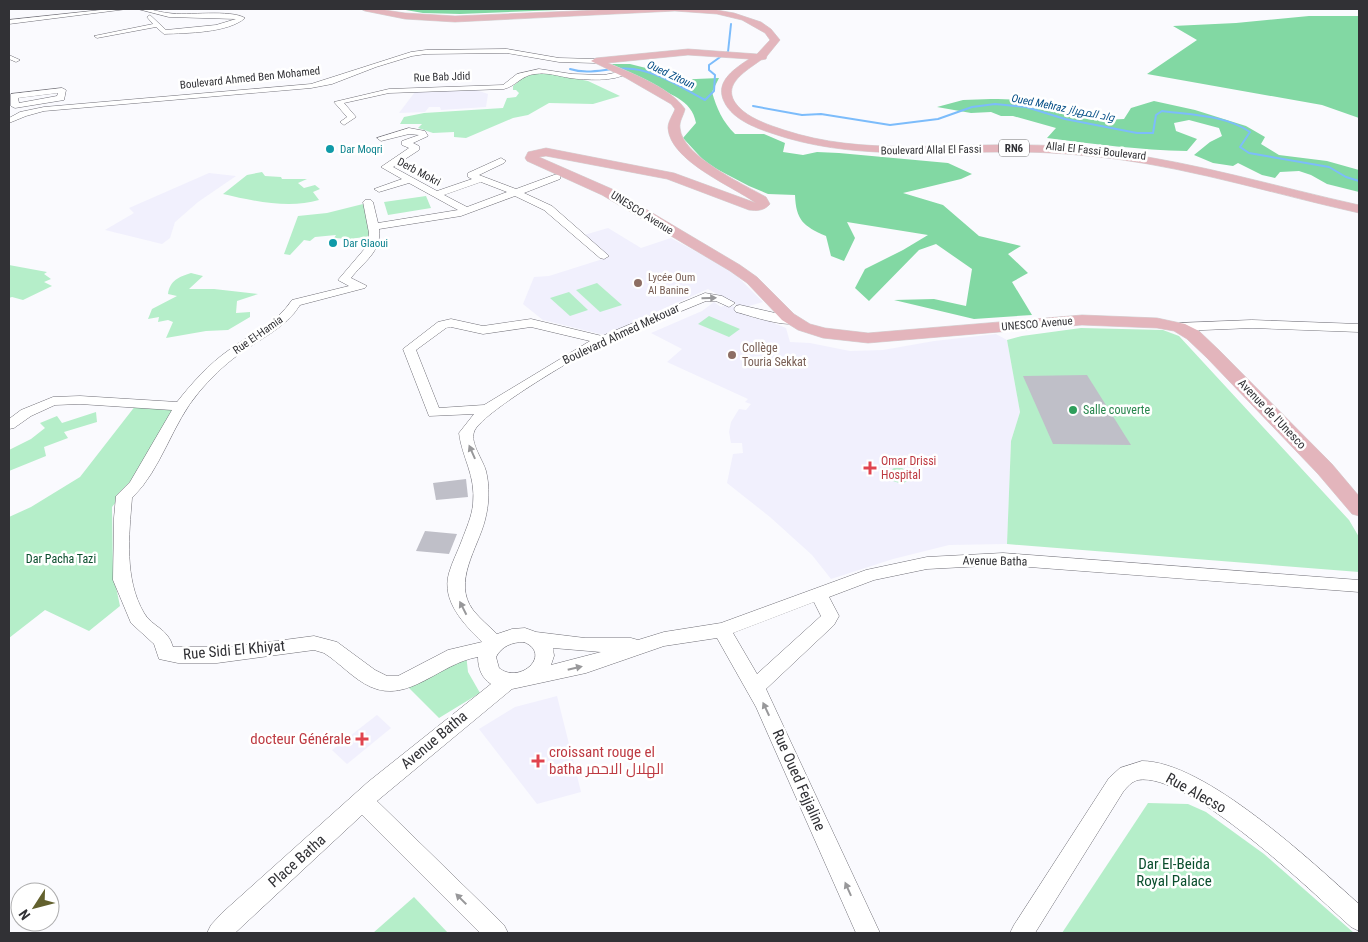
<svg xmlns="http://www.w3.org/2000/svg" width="1368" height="942" font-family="'Roboto Condensed',Cairo,sans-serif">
<rect width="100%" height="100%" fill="#fafafe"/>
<g fill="#f1f0fd">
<polygon points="476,90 488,94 486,107 441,110 440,107 429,107 425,112 399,113 415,92"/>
<polygon points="209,173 236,176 198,202 175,222 170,238 162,244 105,230 134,213 129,208"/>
<polygon points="608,228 641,248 671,238 738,274 737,276 763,302 742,308 708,289 604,335 543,320 523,304 534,277 549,276 609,257 584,235"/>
<polygon points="714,302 721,307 727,304 786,328 790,342 810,343 850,351 883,350 934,341 996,334 1007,340 1020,412 1011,441 1007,544 949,545 893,559 831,579 812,555 770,517 727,483 733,454 743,453 742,443 731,443 729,432 731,422 739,409 746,410 751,404 745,402 748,399 667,362 682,349 651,333 702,311"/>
<polygon points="557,696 581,792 537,804 479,729 515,707"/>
<polygon points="377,715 391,728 347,764 332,750"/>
</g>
<g fill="#b5eec9">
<polygon points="536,72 543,72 588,81 620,96 593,104 549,103 528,115 513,118 466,138 454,137 454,132 433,133 418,128 422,124 400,124 404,117 424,113 503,108 507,98 516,97 519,93 516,90 513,90 513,86 523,78"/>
<path d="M262,172L265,176L281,177L282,179H307L298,183L304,188L315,185L320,189L313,192L319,200C289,209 253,201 223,194L247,175Z"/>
<polygon points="426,196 431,208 388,215 384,202"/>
<polygon points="367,203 371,236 350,239 334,238 336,235 315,237 310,241 304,240 290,255 284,254 298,216 327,213"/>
<polygon points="9,265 47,272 44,274 51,279 44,282 52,286 23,300 12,297 9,298"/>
<path d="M191,273L203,276L189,289H214L258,294L237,301L236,313L250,312V317L228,330L206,331L166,338L173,322L168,320L158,322L159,317L148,319L152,309L177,296L168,294C170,280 179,277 191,273Z"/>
<polygon points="597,283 622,305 600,312 576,290"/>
<polygon points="569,292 588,310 570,316 550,298"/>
<polygon points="709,316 740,329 729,337 698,324"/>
<polygon points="1081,328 1163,330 1179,336 1349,520 1359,537 1359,572 1007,544 1011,441 1020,412 1007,340 1022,336"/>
<polygon points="136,405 180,408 147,463 112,507 113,573 120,606 89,631 45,610 9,638 9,517 31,507 80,477"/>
<polygon points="96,412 97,422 64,432 68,438 44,447 46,456 9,471 9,450 31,439 45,428 40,423 57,416 62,423"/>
<polygon points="894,468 902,468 908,472 911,479 902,484 890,480 887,473"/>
<polygon points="466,654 468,672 480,693 439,718 402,681"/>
<polygon points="1148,803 1188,804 1206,812 1264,854 1354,933 1062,933"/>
<polygon points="414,897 448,933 373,933"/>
</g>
<g fill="#82d8a3">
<polygon points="400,9 584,9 460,14 423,13"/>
<polygon points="1309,16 1359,16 1359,118 1322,105 1147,74 1197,40 1173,26 1236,23"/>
<path d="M611,64H630L654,70L673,80L719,78L712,92C717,109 722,121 735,134H764L785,143L783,152L803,155L817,152L839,153L948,163L972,174L961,179L903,193L943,205L979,236L1021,246L1008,254L1028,273L1012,282L1032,315L974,319L894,300L934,299L966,306L972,269L936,244L919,250L869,301L855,288L865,269L903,250L928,235L847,222L855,238L844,261L831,256L826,236C803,226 796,220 795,195L768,194L749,186L707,164L683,138L696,123C692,99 668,94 650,84C637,76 625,70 611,64Z"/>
<path d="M991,99C1001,99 1012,99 1022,101C1056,108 1089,122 1124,119L1131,108L1154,101L1195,110L1246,126L1265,137L1261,144L1279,155L1327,161L1359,170V192L1327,184L1311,175L1299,171L1280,172L1275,178L1262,175L1238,163L1233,166L1213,163L1194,155L1210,142L1222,136L1219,128L1189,120L1174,123L1176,131L1197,139L1187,151C1140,150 1094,144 1047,138L1056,128L1013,116H1001L991,112L971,113L937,107L963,100Z"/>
</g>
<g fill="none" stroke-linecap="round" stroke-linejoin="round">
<g stroke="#7cbcfb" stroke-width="2">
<polyline points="726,53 728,52 731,24"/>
<path d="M570,69C591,76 611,66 633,69C659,72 682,88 705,100L714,91L715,75L709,70V65L723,55"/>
<path d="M753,106L802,115L821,114L890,125L938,119L972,107L995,104L1026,107L1065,119L1137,133H1153L1156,115L1162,111C1192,115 1225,115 1250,132L1240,147L1249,153L1329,167L1346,177L1359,181"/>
</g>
</g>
<g fill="#bfbfc8">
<polygon points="1087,375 1131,445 1053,444 1023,376"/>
<polygon points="466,479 468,497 436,500 433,483"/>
<polygon points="425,531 457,534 449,554 416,551"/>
</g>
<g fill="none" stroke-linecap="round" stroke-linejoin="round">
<defs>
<g id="minor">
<polygon points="110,9 127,9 9,24 9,20"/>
<path d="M138,9C149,8 158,12 168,13C188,16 230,9 245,18C228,33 187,33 164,34L156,27L97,38L94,36L153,24L147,17L150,15L166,30L216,25L236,19L169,17Z"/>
<polygon points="507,49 559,58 596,59 600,61 596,63 559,62 507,53 426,54 412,56 376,67 332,84 311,88 44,111 26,116 9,123 9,118 20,112 44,107 311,84 411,52 426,50"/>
<polygon points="9,55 20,60 16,62 9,59"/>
<path d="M539,69L572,74L604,75L624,71L628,73C614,82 586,80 570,78C558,76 547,72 535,74C522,75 516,86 504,89L389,93L344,103L356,117L344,125L340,122L347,117L334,102L389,89L503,85L517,74Z"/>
<path d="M62,88L66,90L64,100L15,108L11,106V94ZM58,93L57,96L19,103L18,98Z"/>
<path d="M409,128L425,131L428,136L413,143L419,146V150L393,167L437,191L472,179L468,177V173L501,158L506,161L504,163L479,175L516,189L554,175H560V179L524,193L552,206L609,256L604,259L600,258L544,210L515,196L461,216L379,229C382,252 363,262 351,278L367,286L365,288L300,305C286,328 259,339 238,355C224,365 210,379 199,392C172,423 162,469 132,498C129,535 124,579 144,613C152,627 168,628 173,647H231L314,636L337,642L375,670L387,676H398L448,650L482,642C464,624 441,601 449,573C452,562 458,551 462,540C466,529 472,516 473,504C476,475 462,458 459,433L474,414L429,416L403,349L438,322L451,319L483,326L531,319L602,336L705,293L722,296L735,303L729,307L716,301H706C670,316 633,330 598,346C578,356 479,414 474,432C470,443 483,460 486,471C490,487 489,505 485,520C478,548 452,582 473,610C480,619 489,626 497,634L512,629L525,628L536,632L585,638H631L638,640L664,632L721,623L866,570L927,557L1003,553L1359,580V592L1003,565L927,569L874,580L829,597L839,616L834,625L766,689L880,933H856L756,707L717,638L664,646L586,673L512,689L377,801L504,925L508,933H480L362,815L235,933H207L211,925L222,913L368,782L491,684C482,678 478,669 478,657C440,663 409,704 371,687C353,679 340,663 324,653L314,650L217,663H178L159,659L154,644L131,623L113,580L114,518L116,496L130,482L172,410L80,404L55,405L31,416L14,428L9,429V419L21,410L53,397L80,396L177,402C192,383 209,364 229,350C250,334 277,323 292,300L349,286L338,280L367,246L369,233L363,202L365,200H371L373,202L378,223L458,210L409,183L379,192L374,189L402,179L381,167L409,148L402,145V141L419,135L409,134L381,141L377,138ZM481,182L507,192L467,207L444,195ZM451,327L483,334L531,327L590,341L484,405L439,408L416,350L446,328ZM814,602L821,616L757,674L733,633ZM524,642C553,654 520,685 499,668L496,657C502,646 512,642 524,642ZM553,648L601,652L551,665L554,656Z"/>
<path d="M740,305L797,318L799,321C790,330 749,315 736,312L734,309L736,306Z"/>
<polygon points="1252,320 1359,324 1359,332 1252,328 1179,331 1173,327 1179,323"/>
<path d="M1142,761C1205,761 1312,862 1359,904V931L1351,927C1313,893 1188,771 1138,780C1131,782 1127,787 1123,792L1035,933H1010L1014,925L1109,778L1120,768Z"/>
</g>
<path id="major" d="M361,9H378L405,13L455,16L623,9H711L734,13L761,22L771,29L780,40L767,56L766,59L761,60C743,73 716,88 743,111C754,120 769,125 784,130C862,156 947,143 1028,145C1057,145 1086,148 1115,152C1198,163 1278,187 1359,205V213C1278,195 1198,170 1116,159C1083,155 1050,152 1018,152C934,151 851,161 771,133C753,127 730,118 723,99C716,80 736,68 749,59L688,55L608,63C631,73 671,88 685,109C684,115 679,121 680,128C682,156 743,184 766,197L770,204C764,211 757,211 749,210L667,179L546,156L539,157L612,189L740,265L757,277L794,314L810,324L825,328L868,333L1082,315L1157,318L1185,324L1199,331L1219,350L1332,464L1359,496V516L1352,514L1318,474L1207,358L1187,339L1174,331L1157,328L1082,325L868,343L823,338L798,330L782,320L747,283L730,271L602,195L527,161L525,158L528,152L546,148L674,173L756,203C732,186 670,161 668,128C668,121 673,115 675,109L671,104L626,78L591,61L596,58L688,49L757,54L770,40L765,33L742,20L717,14L675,11L455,22L405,19L365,11Z"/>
</defs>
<use href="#minor" stroke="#706f77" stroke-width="1"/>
<use href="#major" stroke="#d6d6d7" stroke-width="1"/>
<use href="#minor" fill="#fff" fill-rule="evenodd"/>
<use href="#major" fill="#e3b5bc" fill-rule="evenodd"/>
</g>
<defs><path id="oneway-solid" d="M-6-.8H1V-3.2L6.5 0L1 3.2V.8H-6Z" transform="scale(1.25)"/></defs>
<g fill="#98989a">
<use href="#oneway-solid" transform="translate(709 298) rotate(-2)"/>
<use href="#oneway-solid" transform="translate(472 452) rotate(-114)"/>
<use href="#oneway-solid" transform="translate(463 608) rotate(-117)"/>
<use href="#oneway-solid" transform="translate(575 668) rotate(-13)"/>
<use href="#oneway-solid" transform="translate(766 709) rotate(-115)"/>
<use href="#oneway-solid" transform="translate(848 889) rotate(-114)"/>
<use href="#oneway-solid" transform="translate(461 899) rotate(-135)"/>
</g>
<g fill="#0f9aa8" stroke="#fff" stroke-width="2">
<circle cx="330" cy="149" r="5"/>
<circle cx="333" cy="243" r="5"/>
</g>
<g fill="#8d6e63" stroke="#fff" stroke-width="2">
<circle cx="638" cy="283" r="5"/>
<circle cx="732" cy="355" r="5"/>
</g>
<circle fill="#2e9e5b" stroke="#fff" stroke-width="2" cx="1073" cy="410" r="5"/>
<g fill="#e0444e" stroke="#fff" stroke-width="2">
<path d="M867.5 460.5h5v5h5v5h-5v5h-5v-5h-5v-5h5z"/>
<path d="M359.5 731.5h5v5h5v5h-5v5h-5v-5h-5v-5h5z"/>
<path d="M535.5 753.5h5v5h5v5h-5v5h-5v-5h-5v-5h5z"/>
</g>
<g text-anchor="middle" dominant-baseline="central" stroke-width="5" stroke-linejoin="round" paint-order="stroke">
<g font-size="11" font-style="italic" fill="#004c85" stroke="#fff">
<text transform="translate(671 75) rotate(25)">Oued Zitoun</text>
<text transform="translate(1063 108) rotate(11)">Oued Mehraz واد المهراز</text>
</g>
<g font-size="11" fill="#313135" stroke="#fff">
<text transform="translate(442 77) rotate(-2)">Rue Bab Jdid</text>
<text transform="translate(250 78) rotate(-6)">Boulevard Ahmed Ben Mohamed</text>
<text transform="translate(931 150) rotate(-1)">Boulevard Allal El Fassi</text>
<text transform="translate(1096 151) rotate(6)">Allal El Fassi Boulevard</text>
<text transform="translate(419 172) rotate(28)">Derb Mokri</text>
<text transform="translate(642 213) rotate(32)">UNESCO Avenue</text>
<text transform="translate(1037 324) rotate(-5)">UNESCO Avenue</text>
<text transform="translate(258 335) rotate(-35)">Rue El-Hamia</text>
</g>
<rect fill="#fff" stroke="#6f6f72" stroke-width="1" x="999" y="139.5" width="30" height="17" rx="4"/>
<g font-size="11" font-weight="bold" fill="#313135">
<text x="1014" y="148">RN6</text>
</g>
<g font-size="11" fill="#0d838f" stroke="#fff" text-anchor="start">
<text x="340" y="149">Dar Moqri</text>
<text x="343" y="243">Dar Glaoui</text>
</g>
<g font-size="11" fill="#785e54" stroke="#fff" text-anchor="start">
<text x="648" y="277">Lycée Oum<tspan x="648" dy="13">Al Banine</tspan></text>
</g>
<g font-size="12" fill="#313135" stroke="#fff">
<text transform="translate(621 334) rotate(-25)">Boulevard Ahmed Mekouar</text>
<text transform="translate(1272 414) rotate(46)">Avenue de l'Unesco</text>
<text transform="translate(995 561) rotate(1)">Avenue Batha</text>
</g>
<g font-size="12" fill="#785e54" stroke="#fff" text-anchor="start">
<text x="742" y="348">Collège<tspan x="742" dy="14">Touria Sekkat</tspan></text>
</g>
<g font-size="12" fill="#27864d" stroke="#fff" text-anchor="start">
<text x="1083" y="410">Salle couverte</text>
</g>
<g font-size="12" fill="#be3a42" stroke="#fff" text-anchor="start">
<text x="881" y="461">Omar Drissi<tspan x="881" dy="14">Hospital</tspan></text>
</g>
<g font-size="12" fill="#0a4e2d" stroke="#fff">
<text x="61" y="559">Dar Pacha Tazi</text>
</g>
<g font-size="15" fill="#313135" stroke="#fff">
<text transform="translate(234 650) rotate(-5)">Rue Sidi El Khiyat</text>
<text transform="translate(434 740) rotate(-40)">Avenue Batha</text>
<text transform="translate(799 780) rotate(66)">Rue Oued Fejjaline</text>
<text transform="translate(1196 793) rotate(29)">Rue Alecso</text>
<text transform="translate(297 861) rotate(-42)">Place Batha</text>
</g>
<g font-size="15" fill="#be3a42" stroke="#fff" text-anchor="end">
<text x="351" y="739">docteur Générale</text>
<text x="549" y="752" text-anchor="start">croissant rouge el<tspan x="549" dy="17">batha الهلال الاحمر</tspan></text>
</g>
<g font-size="15" fill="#0a4e2d" stroke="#fff">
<text x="1174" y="864">Dar El-Beida<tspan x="1174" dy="17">Royal Palace</tspan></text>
</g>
</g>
<rect width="1368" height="942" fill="none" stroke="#313135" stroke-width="20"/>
<g transform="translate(35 907) rotate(234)"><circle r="24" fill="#ffffff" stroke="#adadae"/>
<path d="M0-4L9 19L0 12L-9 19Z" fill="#63612e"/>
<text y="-8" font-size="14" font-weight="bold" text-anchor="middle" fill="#313135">N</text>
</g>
</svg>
